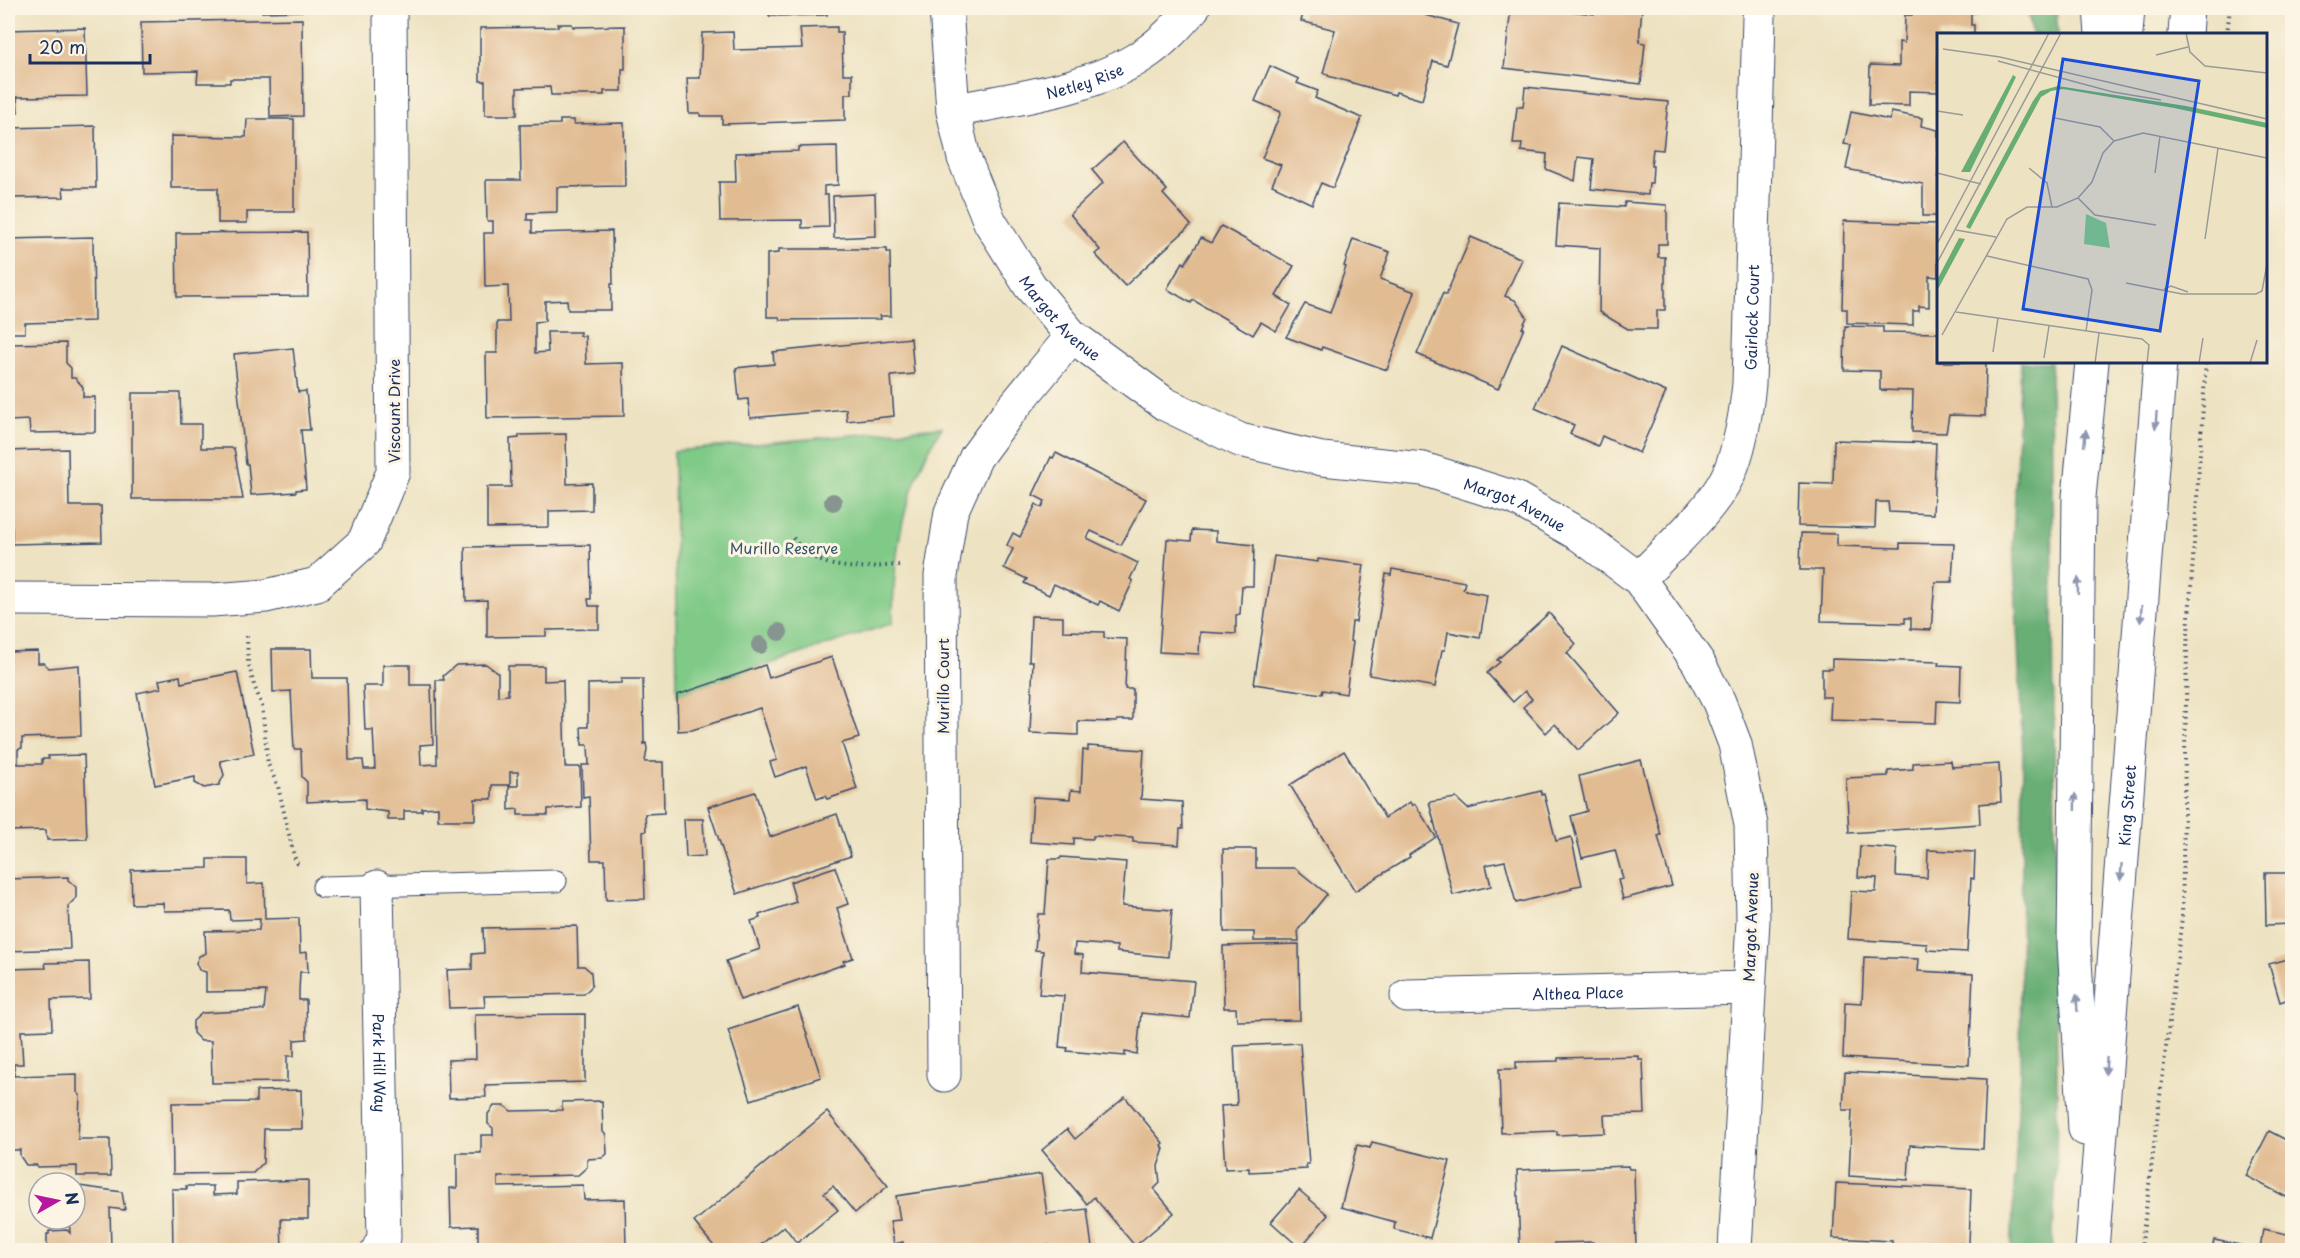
<svg xmlns="http://www.w3.org/2000/svg" width="2300" height="1258" font-family="'Playpen Sans',sans-serif">
<rect width="100%" height="100%" fill="#fcf5e5"/>
<filter id="ink" filterUnits="userSpaceOnUse"><feTurbulence type="fractalNoise" baseFrequency=".0167" numOctaves="2"/><feDisplacementMap in="SourceGraphic" scale="12" xChannelSelector="R" yChannelSelector="G"/><feConvolveMatrix kernelMatrix="1 2 1 2 8 2 1 2 1" color-interpolation-filters="sRGB"/></filter>
<filter id="wash" filterUnits="userSpaceOnUse"><feTurbulence type="fractalNoise" baseFrequency=".008" numOctaves="4" result="noise"/><feDisplacementMap in="SourceGraphic" scale="24" xChannelSelector="R" yChannelSelector="G"/><feGaussianBlur stdDeviation="1.35" result="paint"/><feColorMatrix in="noise" values="0 0 0 0 0 0 0 0 0 0 0 0 0 0 0 0 0 1.4 0 .05"/><feComposite in="paint" operator="in"/></filter>
<g filter="url(#wash)">
<rect width="100%" height="100%" fill="#ede2c1"/>
<path fill="#80ca87" stroke="#4e7c72" stroke-width="1.5" d="M942,427C903,489 893,551 893,623L677,695L674,451Z"/>
<g fill="#68ae74" stroke="#426e69" stroke-width="1.5">
<polygon points="2027,8 2056,8 2058,34 2032,34"/>
<polygon points="2021,362 2051,362 2051,370 2057,1075 2056,1177 2052,1250 2011,1250 2020,1072 2023,756 2013,538"/>
</g>
<g id="blocks">
<g fill="#e1bc93">
<polygon points="155,8 259,8 259,10 155,11"/>
<polygon points="262,8 301,8 302,11 262,12"/>
<polygon points="769,8 833,8 833,10 827,10 827,15 769,16"/>
<polygon points="1305,8 1413,8 1411,11 1458,24 1447,65 1433,61 1422,100 1396,92 1395,95 1328,76 1328,74 1323,73 1335,30 1301,21"/>
<polygon points="1511,8 1553,8 1553,9 1594,14 1594,8 1642,8 1639,42 1645,43 1641,84 1504,68"/>
<polygon points="1912,8 1971,8 1971,25 1974,25 1974,34 1938,34 1938,92 1909,91 1909,106 1869,105 1870,65 1899,66 1899,42 1904,43 1905,15 1912,15"/>
<polygon points="1972,8 1994,8 1994,9 1973,13"/>
<polygon points="302,19 303,116 270,117 269,79 230,79 230,83 197,83 198,71 142,72 141,22"/>
<polygon points="557,24 572,24 573,27 625,26 625,69 622,69 622,91 604,91 604,95 551,95 550,87 517,88 517,115 485,115 485,81 480,81 480,28 558,27"/>
<polygon points="837,27 837,32 842,32 843,74 852,74 852,94 845,94 845,120 722,124 722,116 700,116 700,113 689,113 687,78 700,78 702,33 733,32 734,50 802,48 800,28"/>
<polygon points="85,28 87,96 17,97 18,112 8,113 8,30"/>
<polygon points="1270,66 1299,79 1297,83 1318,91 1315,98 1362,118 1333,188 1321,183 1312,204 1272,185 1281,165 1262,158 1281,112 1255,101"/>
<polygon points="1525,87 1668,102 1663,150 1653,149 1651,166 1653,166 1652,183 1649,183 1648,195 1591,189 1594,159 1578,157 1575,181 1546,169 1547,154 1521,151 1522,144 1513,144 1517,107 1523,107"/>
<polygon points="1851,112 1890,120 1891,112 1922,118 1921,126 1938,130 1938,216 1923,216 1923,184 1846,169 1851,145 1844,144"/>
<polygon points="247,119 294,119 294,212 247,212 247,223 218,223 218,188 171,188 171,136 246,137"/>
<polygon points="560,120 574,120 574,124 624,123 625,186 557,187 557,212 527,213 527,220 532,220 532,233 612,231 613,284 611,284 611,310 568,310 567,300 545,301 545,321 535,322 535,353 548,352 547,332 580,332 580,336 585,336 586,364 623,363 624,416 487,418 486,353 497,353 497,322 509,322 508,286 485,287 484,233 493,233 493,221 487,221 486,180 521,180 520,125 560,124"/>
<polygon points="95,126 96,188 63,188 64,197 12,198 12,226 8,226 8,128"/>
<polygon points="1123,142 1167,190 1163,194 1191,225 1125,286 1095,254 1100,250 1070,214 1103,183 1092,170"/>
<polygon points="837,146 838,185 824,186 824,195 828,195 829,227 802,228 802,220 720,221 719,182 736,182 735,153 798,151 798,147"/>
<polygon points="2292,165 2292,205 2291,205 2288,166"/>
<polygon points="875,194 876,236 834,238 833,196"/>
<polygon points="1625,202 1667,205 1667,244 1658,244 1658,257 1665,257 1665,310 1657,310 1657,329 1628,329 1599,312 1600,248 1556,245 1559,203 1624,207"/>
<polygon points="1844,221 1938,224 1938,277 1929,276 1929,307 1919,306 1919,311 1913,311 1913,325 1847,323 1847,309 1842,309"/>
<polygon points="1221,226 1294,266 1276,296 1291,305 1276,331 1261,322 1253,335 1193,300 1191,303 1167,289 1183,262 1185,264 1201,238 1211,243"/>
<polygon points="2292,227 2292,251 2291,251 2289,228"/>
<polygon points="307,232 308,296 177,297 176,233"/>
<polygon points="93,237 94,321 25,323 25,333 8,333 8,239"/>
<polygon points="1471,237 1522,259 1505,296 1515,300 1527,317 1522,328 1524,328 1498,389 1417,354 1443,293 1446,295"/>
<polygon points="1353,239 1390,252 1380,279 1415,292 1387,370 1322,347 1321,350 1286,337 1305,304 1330,313 1346,267 1344,266"/>
<polygon points="779,249 887,249 887,252 890,252 891,316 880,316 881,319 780,320 779,317 767,317 767,254 779,253"/>
<polygon points="1845,326 1883,327 1883,332 1938,333 1938,362 1986,362 1985,416 1949,415 1946,433 1912,432 1913,391 1880,390 1880,371 1844,370"/>
<polygon points="911,338 914,374 891,376 894,416 847,421 846,409 750,418 748,399 739,400 736,368 774,364 773,352"/>
<polygon points="66,343 66,363 71,368 71,378 75,378 83,387 83,397 95,397 95,432 30,433 29,420 8,421 8,344"/>
<polygon points="1562,346 1666,392 1639,453 1602,436 1598,446 1570,434 1574,425 1535,408"/>
<polygon points="293,348 298,392 306,391 310,430 301,430 306,489 296,490 296,492 251,495 248,464 246,464 234,354"/>
<polygon points="132,393 180,393 181,424 201,424 201,448 234,448 243,499 132,499"/>
<polygon points="566,434 567,484 592,483 592,510 549,511 549,527 487,528 487,487 511,487 510,439 519,438 519,435"/>
<polygon points="1834,440 1936,443 1933,514 1889,512 1888,502 1876,502 1875,528 1798,526 1799,483 1833,484"/>
<polygon points="68,449 69,506 101,506 102,542 12,544 12,528 8,526 8,451"/>
<polygon points="1056,453 1146,499 1121,545 1091,531 1087,538 1138,563 1130,579 1133,581 1119,611 1100,601 1098,605 1054,584 1049,595 1024,583 1027,579 1004,568 1013,549 1007,545 1013,533 1020,537 1036,504 1042,508 1045,501 1033,495 1051,457 1053,458"/>
<polygon points="1192,530 1216,531 1216,541 1254,545 1253,586 1242,586 1240,614 1236,615 1236,634 1200,632 1199,654 1159,652 1167,539 1191,541"/>
<polygon points="1801,533 1837,534 1837,546 1900,548 1900,543 1954,544 1952,582 1935,582 1931,630 1911,629 1911,618 1905,618 1905,623 1821,621 1823,570 1800,570"/>
<polygon points="590,545 591,599 588,599 589,606 599,606 599,629 546,630 546,636 487,637 487,600 466,601 465,547"/>
<polygon points="1274,556 1318,562 1318,559 1364,565 1356,622 1352,622 1350,641 1353,642 1346,694 1323,690 1322,694 1254,684"/>
<polygon points="1392,569 1465,582 1463,589 1466,591 1487,595 1480,638 1448,632 1445,650 1442,650 1435,687 1369,675 1386,574 1391,575"/>
<polygon points="1549,613 1576,644 1567,653 1619,713 1578,750 1555,724 1546,733 1523,707 1532,699 1525,691 1513,702 1487,673 1500,662 1497,660"/>
<polygon points="1031,616 1063,617 1063,631 1104,632 1104,638 1127,639 1125,689 1133,689 1133,720 1117,720 1117,722 1078,721 1078,735 1030,733 1033,661 1029,661"/>
<polygon points="272,649 311,649 312,678 347,678 349,760 363,760 364,769 375,769 373,730 365,730 363,686 383,686 383,665 410,665 410,685 431,685 433,744 420,745 421,765 437,764 436,680 444,680 443,676 456,665 486,664 498,673 498,696 508,695 508,666 544,666 544,681 563,680 565,767 580,767 581,807 548,809 548,815 518,815 518,809 509,810 509,786 518,786 518,772 510,772 510,785 492,785 492,799 475,799 475,820 438,820 438,807 422,808 422,811 404,811 404,820 388,820 388,812 365,809 365,799 307,802 307,782 302,777 301,749 294,749 291,691 273,692"/>
<polygon points="38,651 38,663 44,663 49,668 79,665 81,736 22,738 22,748 18,749 18,764 42,764 42,759 49,759 48,756 84,755 87,839 47,840 46,830 8,831 8,652"/>
<polygon points="832,657 859,738 842,743 857,789 827,799 825,796 817,799 806,766 775,777 770,762 777,760 760,708 692,730 678,731 677,695 765,665 769,678"/>
<polygon points="1832,659 1939,662 1938,665 1961,666 1960,702 1937,701 1936,723 1830,720 1831,697 1822,697 1822,669 1832,669"/>
<polygon points="237,672 254,754 220,761 224,775 219,785 204,788 195,783 195,777 155,785 137,693 161,688 159,680 180,676 181,683"/>
<polygon points="621,679 643,679 644,744 646,743 647,749 645,762 663,762 664,813 645,814 646,831 643,832 645,899 606,900 605,860 591,860 589,796 583,797 582,765 589,765 588,745 582,745 581,727 588,727 588,684 621,683"/>
<polygon points="1088,746 1144,750 1141,799 1182,802 1183,829 1180,829 1179,845 1133,842 1133,838 1093,836 1093,839 1074,838 1074,845 1030,842 1033,797 1070,799 1071,790 1081,791 1083,750 1088,751"/>
<polygon points="1344,751 1385,818 1410,802 1412,806 1415,804 1436,837 1409,855 1410,857 1355,891 1290,785"/>
<polygon points="1641,760 1661,835 1658,836 1672,886 1623,899 1618,880 1623,879 1615,850 1582,858 1571,816 1587,811 1579,776"/>
<polygon points="1951,761 1952,767 1999,764 2001,802 1979,804 1980,824 1849,833 1846,778 1888,776 1888,771 1913,769 1913,763"/>
<polygon points="1541,791 1542,795 1544,794 1556,841 1571,837 1582,885 1571,887 1572,889 1516,903 1505,861 1486,865 1491,886 1453,895 1429,802 1456,798 1468,809"/>
<polygon points="755,792 770,837 837,814 851,856 737,894 708,807"/>
<polygon points="684,819 703,819 705,856 686,857"/>
<polygon points="1860,846 1897,849 1896,876 1927,878 1928,850 1975,852 1974,879 1971,878 1967,952 1927,950 1927,944 1848,939 1851,891 1876,892 1877,878 1858,877"/>
<polygon points="1223,849 1256,849 1256,868 1295,868 1327,894 1298,930 1299,941 1254,941 1254,932 1224,932"/>
<polygon points="1061,857 1126,862 1122,906 1172,910 1168,957 1117,952 1117,946 1075,943 1074,954 1083,955 1082,972 1194,981 1190,1018 1141,1013 1137,1054 1125,1052 1125,1056 1067,1051 1068,1048 1059,1047 1064,996 1039,994 1043,951 1035,950 1038,914 1045,914 1049,859 1060,859"/>
<polygon points="208,859 247,859 247,884 264,883 265,919 299,918 300,953 307,952 308,972 300,972 299,991 299,1000 306,1000 307,1039 294,1040 294,1056 287,1056 287,1082 212,1083 211,1041 201,1041 193,1033 193,1021 202,1013 264,1010 266,991 206,992 206,972 199,970 196,963 199,956 206,953 205,931 259,930 260,919 230,920 229,910 164,911 163,903 132,904 131,870 208,868"/>
<polygon points="835,867 848,904 837,908 853,958 843,961 845,964 740,1000 726,961 760,949 751,921 760,918 759,915 796,902 790,882"/>
<polygon points="2265,873 2292,873 2292,924 2266,925"/>
<polygon points="68,877 68,880 76,887 76,898 68,906 70,949 8,951 8,879"/>
<polygon points="577,926 578,966 584,966 591,972 592,986 584,994 484,996 485,1007 449,1008 447,970 472,969 472,954 484,953 483,928"/>
<polygon points="1299,944 1300,1020 1237,1021 1236,1008 1224,1008 1223,946"/>
<polygon points="1864,957 1919,959 1918,971 1973,974 1969,1065 1843,1058 1845,1002 1862,1003"/>
<polygon points="2292,958 2292,998 2280,1002 2269,964"/>
<polygon points="89,962 90,999 51,1000 52,1030 21,1031 23,1064 14,1064 14,1076 77,1074 77,1092 80,1095 78,1139 110,1139 111,1176 77,1176 77,1166 37,1167 37,1165 26,1165 20,1156 20,1150 9,1150 8,969 46,968 45,963"/>
<polygon points="798,1007 821,1077 751,1100 728,1030"/>
<polygon points="585,1014 585,1082 485,1085 486,1097 449,1098 448,1060 476,1059 475,1015"/>
<polygon points="1300,1043 1309,1164 1306,1164 1307,1169 1249,1172 1249,1168 1225,1169 1221,1106 1237,1105 1234,1046"/>
<polygon points="1639,1056 1639,1060 1643,1060 1645,1114 1604,1115 1605,1133 1557,1135 1557,1131 1501,1133 1499,1069 1516,1069 1516,1062 1558,1061 1558,1058"/>
<polygon points="1845,1072 1986,1079 1983,1149 1910,1145 1908,1180 1849,1176 1852,1110 1843,1110"/>
<polygon points="301,1090 302,1129 264,1129 263,1163 253,1173 173,1174 172,1103 256,1102 256,1091"/>
<polygon points="1125,1097 1163,1143 1161,1145 1164,1149 1158,1166 1160,1183 1154,1189 1174,1213 1135,1246 1094,1197 1087,1204 1042,1150 1067,1129 1075,1139"/>
<polygon points="602,1101 603,1132 606,1135 607,1154 602,1158 587,1159 587,1167 578,1175 498,1177 498,1187 583,1185 584,1200 625,1199 626,1250 487,1250 487,1244 478,1244 478,1226 451,1227 450,1188 457,1188 457,1153 481,1153 481,1135 493,1135 493,1128 488,1124 488,1114 494,1106 505,1106 511,1111 562,1110 562,1102"/>
<polygon points="827,1112 888,1186 855,1213 833,1186 824,1193 838,1210 797,1243 784,1226 754,1250 717,1250 694,1222"/>
<polygon points="2269,1131 2292,1143 2292,1200 2246,1176"/>
<polygon points="1372,1142 1450,1161 1430,1238 1394,1229 1395,1222 1341,1207 1357,1145 1370,1148"/>
<polygon points="1628,1166 1629,1169 1634,1169 1636,1250 1593,1250 1593,1242 1554,1243 1554,1248 1520,1249 1517,1170"/>
<polygon points="1041,1174 1047,1214 1087,1209 1092,1248 1049,1250 1049,1245 1013,1250 943,1250 943,1248 904,1250 903,1242 894,1244 890,1221 900,1220 896,1196"/>
<polygon points="308,1180 308,1219 281,1219 282,1250 173,1250 172,1189 187,1189 186,1186 213,1186 213,1195 237,1194 237,1182"/>
<polygon points="1836,1183 1971,1189 1969,1244 1948,1243 1947,1250 1892,1250 1892,1241 1833,1238"/>
<polygon points="79,1186 122,1192 125,1210 110,1208 111,1250 47,1250 47,1234 49,1234 49,1231 67,1230 70,1233 69,1219 75,1219 75,1196 79,1196"/>
<polygon points="1299,1190 1328,1215 1300,1248 1271,1222"/>
<polygon points="2263,1229 2292,1235 2292,1250 2212,1250 2214,1240 2260,1249"/>
<polygon points="1842,1246 1880,1248 1880,1250 1842,1250"/>
</g>
</g>
</g>
<g filter="url(#ink)">
<use href="#blocks" fill-opacity="0" stroke="#3a4a6d" stroke-width="1.5"/>
<g fill="none" stroke-linecap="round" stroke-linejoin="round">
<defs>
<polyline id="service" points="323,887 556,881"/>
<g id="minor">
<path id="s1" d="M946,8L953,111L964,158L990,222L1030,286L1072,336L1165,404L1240,440L1322,459L1423,469L1515,498L1580,535L1639,579L1698,662L1719,702L1735,744L1751,825L1753,920L1735,1250"/>
<path id="s2" d="M953,111C1014,98 1091,90 1143,55C1163,42 1178,25 1193,8"/>
<path id="s3" d="M1639,579C1668,548 1718,506 1732,466C1742,439 1746,413 1749,384L1759,17"/>
<polyline points="8,599 212,600 266,596 317,584 364,542 393,472 390,8"/>
<path id="s4" d="M377,887L384,1238L378,1250"/>
<path id="s5" d="M1407,996L1748,988"/>
<polyline points="944,1075 941,576 951,512 976,457 1007,415 1072,336"/>
</g>
<g id="primary">
<polyline points="2100,8 2102,34"/>
<polyline points="2126,34 2128,8"/>
<polyline points="2185,34 2187,8"/>
<polyline points="2085,1129 2074,944 2079,497 2092,362"/>
<path id="s6" d="M2092,1250L2160,362"/>
</g>
</defs>
<use href="#service" stroke="#3a4a6d" stroke-width="23"/>
<use href="#minor" stroke="#3a4a6d" stroke-width="35"/>
<use href="#primary" stroke="#3a4a6d" stroke-width="35"/>
<g stroke="#3a4a6d" stroke-width="4" stroke-dasharray="1.5 4.5" stroke-linecap="butt">
<polyline points="2227,34 2230,8"/>
<path d="M793,538C822,576 859,567 901,565"/>
<polyline points="247,636 248,662 254,685 262,706 268,764 278,786 294,856 297,863 301,865"/>
<polyline points="2141,1250 2182,918 2187,648 2206,362"/>
</g>
<use href="#service" stroke="#fff" stroke-width="21"/>
<use href="#minor" stroke="#fff" stroke-width="33"/>
<use href="#primary" stroke="#fff" stroke-width="33"/>
</g>
<g fill="#879590">
<circle cx="833" cy="502" r="9"/>
<circle cx="779" cy="632" r="9"/>
<circle cx="760" cy="645" r="9"/>
</g>
<defs><path id="oneway-solid" d="M-6-.8H1V-3.2L6.5 0L1 3.2V.8H-6Z" transform="scale(1.5)"/></defs>
<g fill="#8d97ae">
<use href="#oneway-solid" transform="translate(2156 420) rotate(94)"/>
<use href="#oneway-solid" transform="translate(2085 438) rotate(-84)"/>
<use href="#oneway-solid" transform="translate(2078 586) rotate(-89)"/>
<use href="#oneway-solid" transform="translate(2141 614) rotate(94)"/>
<use href="#oneway-solid" transform="translate(2075 802) rotate(-89)"/>
<use href="#oneway-solid" transform="translate(2121 872) rotate(94)"/>
<use href="#oneway-solid" transform="translate(2077 1003) rotate(-93)"/>
<use href="#oneway-solid" transform="translate(2106 1066) rotate(94)"/>
</g>
</g>
<g text-anchor="middle" dominant-baseline="central" stroke-width="6" stroke-linejoin="round" paint-order="stroke">
<g font-size="15" fill="#1b2f5e" stroke="#fcf5e5">
<text stroke="none"><textPath href="#s2" startOffset="135">Netley Rise</textPath></text>
<text stroke="none"><textPath href="#s3" startOffset="298">Gairlock Court</textPath></text>
<text stroke="none"><textPath href="#s1" startOffset="340">Margot Avenue</textPath></text>
<text transform="translate(393 411) rotate(-90)">Viscount Drive</text>
<text stroke="none"><textPath href="#s1" startOffset="844">Margot Avenue</textPath></text>
<text transform="translate(942 686) rotate(-90)">Murillo Court</text>
<text stroke="none"><textPath href="#s6" startOffset="446">King Street</textPath></text>
<text transform="translate(1750 927) rotate(-88)">Margot Avenue</text>
<text stroke="none"><textPath href="#s5" startOffset="171">Althea Place</textPath></text>
<text stroke="none"><textPath href="#s4" startOffset="176">Park Hill Way</textPath></text>
</g>
<g font-size="15" fill="#345668" stroke="#fcf5e5">
<text x="784" y="547">Murillo Reserve</text>
</g>
</g>
<g transform="translate(1937 33)">
<rect width="330" height="330" fill="#ede2c1"/>
<path d="M149,181L169,190L173,215L147,211Z" fill="#80ca87"/>
<path d="M76,42L79,44L33,139H24ZM121,53L249,73L330,90V95L237,75L126,56L114,58L104,64L33,196L29,194L96,68L103,58ZM22,205L28,206L0,258V247Z" fill="#68ae74"/>
<path fill="none" stroke="#999a99" stroke-width="1.5" d="M249,0L253,19L268,33L330,40M6,16L63,24L330,86M219,22L251,14M61,28L176,59L224,67M0,78L26,82M118,85L163,94L177,108M92,135L110,150L115,174M0,140L44,151M218,140L223,103M141,165L158,182L219,192M19,197L59,204M268,206L281,115M0,211L112,0M50,223L151,246L155,257L149,298M0,230L124,0M189,250L245,261H319L325,258L330,231M227,256L234,253L251,259M19,279L205,306L212,312L210,330M5,302L70,186L90,174H120L141,165L155,149L166,120L177,108L206,100L330,125M56,319L61,285M107,325L112,293M158,330L162,300M262,330L266,305M313,330L320,307"/>
<path fill="#1d4ed8" fill-opacity="0.15" stroke="#1d4ed8" stroke-width="3" d="M126,26L262,48L223,298L86,276Z"/>
<rect width="330" height="330" fill="none" stroke="#1b2f5e" stroke-width="3"/>
</g>
<rect width="2300" height="1258" fill="none" stroke="#fcf5e5" stroke-width="30"/>
<g transform="translate(57 1201) rotate(81)"><circle r="28" fill="#fcf5e5" stroke="#a2a6af" stroke-width="1.5"/>
<path d="M0-4.5L10 22L0 15L-10 22Z" fill="#b5179e"/>
<text y="-9" font-size="16" font-weight="bold" text-anchor="middle" fill="#1b2f5e">N</text>
</g>
<path d="M30 54v9h120v-9" fill="none" stroke="#1b2f5e" stroke-width="3"/>
<text x="39" y="54" font-size="18" fill="#1b2f5e" stroke="#fcf5e5" stroke-width="4.5" paint-order="stroke">20 m</text>
</svg>
